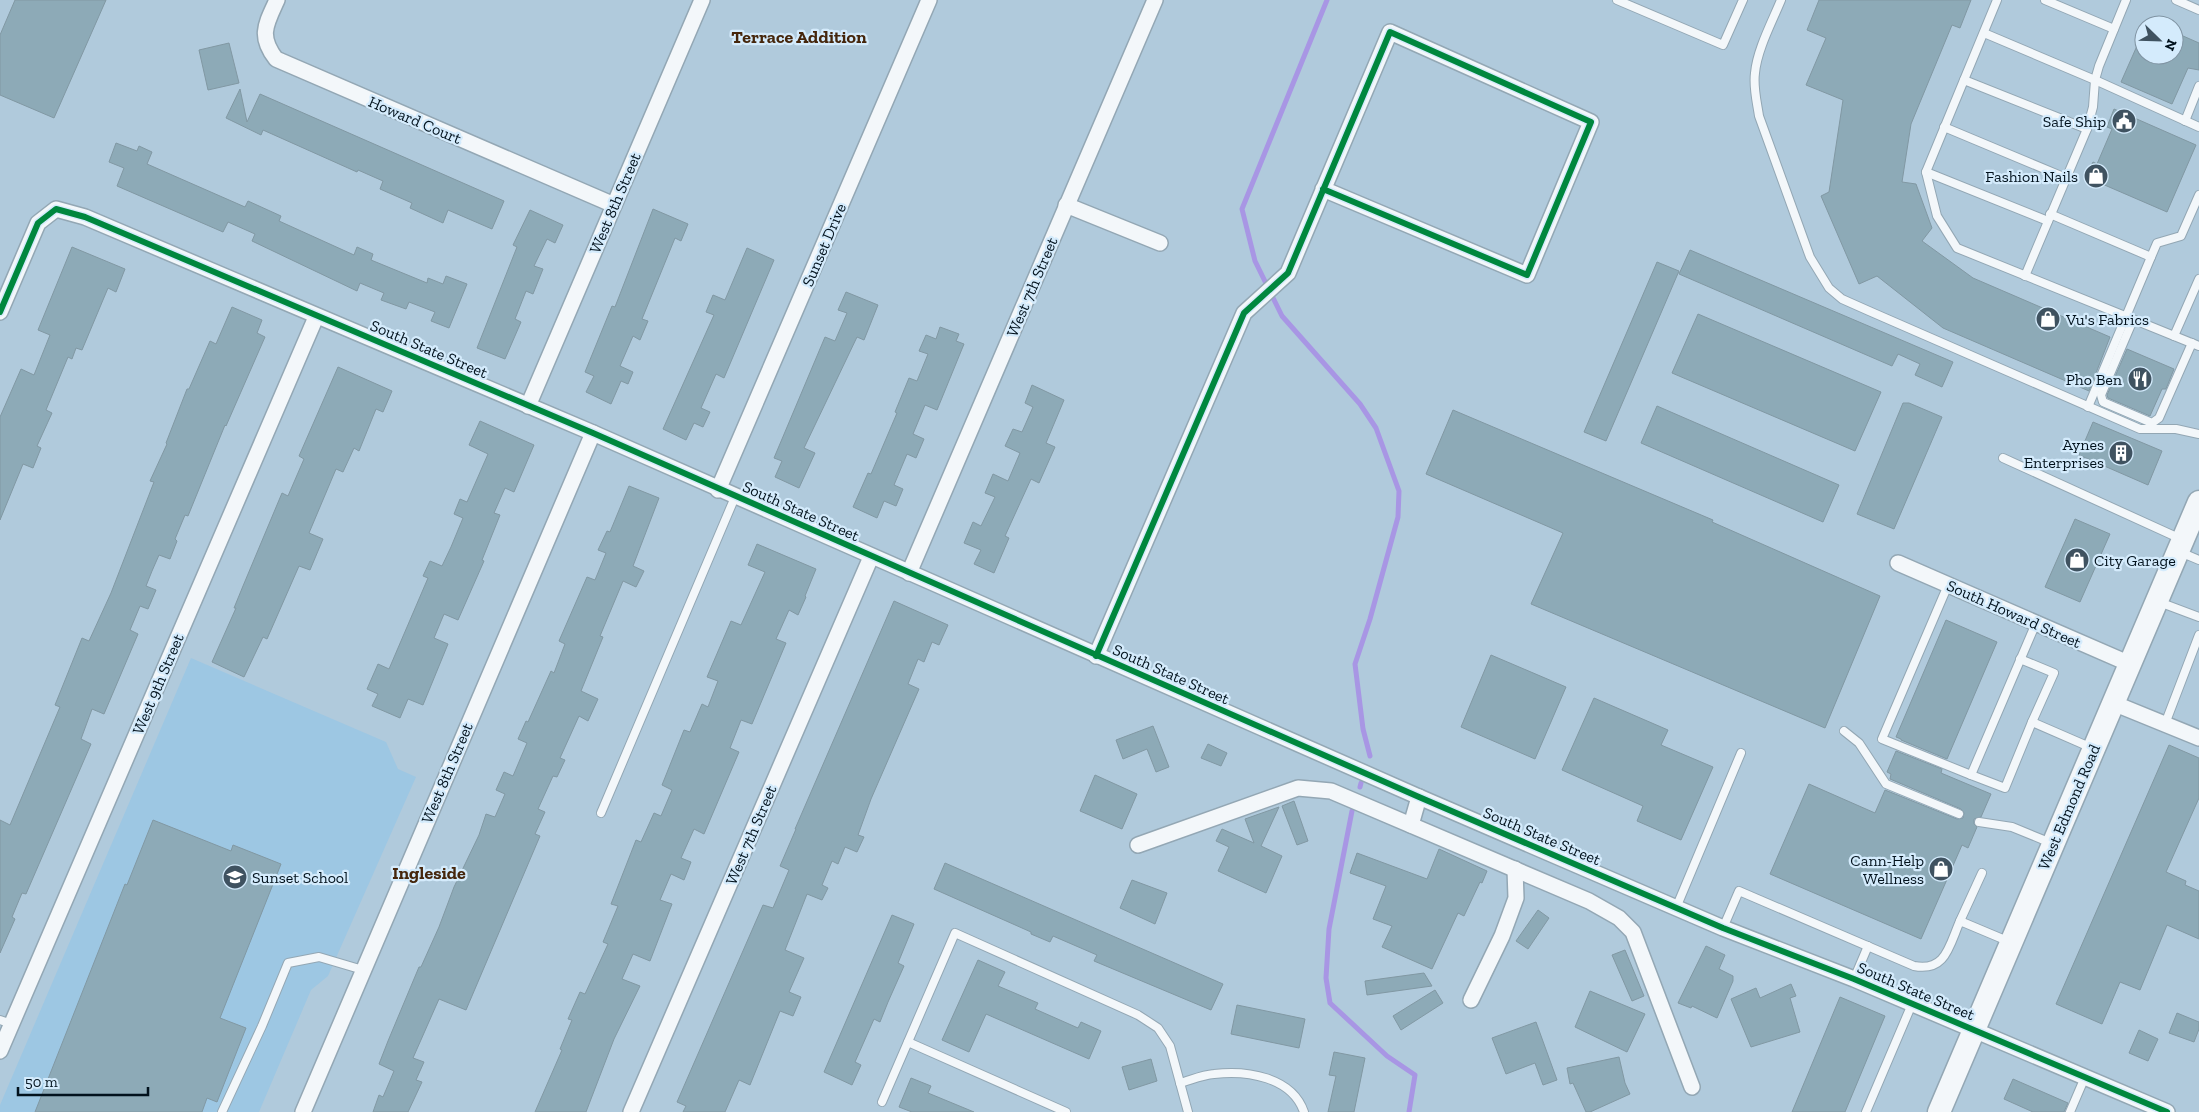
<svg xmlns="http://www.w3.org/2000/svg" width="2199" height="1112" font-family="'Zilla Slab',serif">
<rect width="100%" height="100%" fill="#b0cadc"/>
<polygon fill="#9dc7e3" points="191,658 386,742 398,769 416,777 328,976 311,990 259,1112 0,1112 0,1105"/>
<g fill="none" stroke-linecap="round" stroke-linejoin="round">
<g stroke="#a896e4" stroke-width="5">
<polyline points="1327,0 1242,209 1255,261 1282,316 1360,404 1376,428 1399,491 1398,517 1370,619 1355,664 1363,729 1370,756"/>
<polyline points="1360,787 1361,783"/>
<polyline points="1352,811 1329,929 1326,978 1330,1003 1387,1056 1415,1075 1409,1112"/>
</g>
</g>
<g fill="#8daab7" stroke="#8198a3">
<polygon points="15,0 106,0 54,118 0,95 0,35"/>
<polygon points="1819,0 1971,0 1960,28 1952,25 1911,124 1902,182 1916,184 1932,228 1922,241 1973,278 2110,337 2089,391 1943,328 1877,276 1859,284 1821,196 1829,192 1843,100 1806,85 1826,38 1807,30"/>
<polygon points="2144,30 2144,55 2174,55 2174,32 2199,43 2199,70 2188,68 2172,104 2121,82"/>
<polygon points="229,43 239,83 208,90 199,50"/>
<polygon points="240,89 247,122 260,94 504,201 492,229 448,210 443,223 410,208 412,203 380,189 383,181 358,170 357,172 263,130 261,135 226,118"/>
<polygon points="2114,109 2196,145 2167,212 2086,177 2093,162 2097,164 2112,129 2107,127"/>
<polygon points="116,143 137,151 139,146 152,152 147,164 245,207 248,201 281,216 279,221 354,255 357,247 373,254 371,260 427,283 428,278 443,284 446,276 467,284 449,328 431,321 435,312 409,302 406,309 381,300 384,293 360,283 357,291 252,241 255,234 228,222 223,232 117,186 124,168 109,162"/>
<polygon points="653,209 688,224 681,241 675,238 642,319 648,321 640,340 633,336 620,366 633,372 628,384 621,381 611,404 586,392 594,376 585,372 612,306 615,307"/>
<polygon points="530,210 563,225 555,243 547,239 534,266 543,269 533,294 526,291 515,319 521,322 505,359 477,348 517,247 513,245"/>
<polygon points="72,247 125,269 116,292 108,288 82,350 76,348 72,359 68,357 46,410 52,413 37,446 41,448 33,468 23,464 0,520 0,417 21,369 34,375 50,335 38,330"/>
<polygon points="747,248 774,260 724,378 716,374 701,408 710,412 703,427 694,423 686,440 663,429 714,315 706,312 713,295 725,300"/>
<polygon points="1690,250 1953,362 1942,387 1915,375 1920,364 1898,354 1892,366 1679,274"/>
<polygon points="1657,262 1679,271 1606,441 1584,432"/>
<polygon points="846,292 878,305 864,340 857,337 804,448 815,453 799,488 775,477 782,461 774,458 825,337 835,341 847,313 838,310"/>
<polygon points="232,307 262,320 257,333 265,337 226,426 225,425 188,516 185,515 175,539 177,541 170,559 159,555 152,571 146,586 156,590 148,609 140,606 130,630 138,634 104,714 92,709 81,739 91,744 26,894 22,893 12,917 15,919 0,953 0,820 10,825 60,707 55,705 82,638 89,641 111,593 154,482 150,481 167,444 166,443 187,389 189,389 210,341 216,344"/>
<polygon points="1698,314 1881,392 1855,451 1672,373"/>
<polygon points="940,327 959,334 956,341 964,344 937,410 925,405 913,434 924,439 916,458 907,454 894,485 903,489 896,506 884,501 877,518 853,507 868,473 871,474 897,413 895,412 909,378 917,381 928,354 919,351 926,335 936,339"/>
<polygon points="2127,349 2174,369 2166,389 2162,389 2150,416 2108,398 2107,395"/>
<polygon points="338,367 392,391 383,412 376,409 359,451 354,448 343,472 336,469 309,533 323,539 310,570 299,566 267,639 263,637 244,677 212,662 236,608 234,608 243,586 282,493 288,496 304,459 299,456"/>
<polygon points="1032,385 1064,400 1046,443 1055,447 1039,483 1031,479 1005,536 1009,538 994,573 974,564 981,550 964,543 973,522 981,526 995,497 985,493 993,474 1008,481 1020,453 1005,446 1013,429 1022,432 1033,407 1025,403"/>
<polygon points="1903,403 1909,403 1942,417 1894,529 1857,514"/>
<polygon points="1657,406 1839,485 1823,522 1641,443"/>
<polygon points="1453,410 1713,520 1712,522 1880,596 1825,728 1531,604 1563,533 1426,474"/>
<polygon points="480,421 534,445 514,492 505,488 494,513 500,515 482,560 484,561 458,620 444,614 434,638 448,644 423,705 408,699 400,718 372,706 378,694 367,689 378,664 389,669 428,578 423,576 430,561 442,566 451,547 463,518 454,514 460,499 467,502 488,454 469,445"/>
<polygon points="2093,422 2162,451 2148,485 2079,455"/>
<polygon points="629,486 659,498 633,566 644,571 636,587 623,581 600,636 603,637 581,691 598,699 588,721 579,716 560,758 565,760 557,777 553,776 538,809 545,812 535,834 540,836 466,1010 439,999 413,1058 424,1062 416,1080 422,1082 408,1112 373,1112 379,1095 383,1097 394,1071 379,1064 388,1041 419,967 421,967 439,927 454,887 479,835 486,814 495,817 505,794 496,790 504,772 513,776 527,743 518,739 526,721 528,722 551,671 554,673 565,644 559,641 587,577 595,580 606,553 598,550 607,531 610,532"/>
<polygon points="2075,519 2110,534 2080,602 2045,587"/>
<polygon points="757,544 816,569 805,596 806,597 798,615 789,610 776,639 786,643 752,724 741,720 730,748 739,752 704,834 694,829 681,858 691,862 684,880 671,874 660,900 672,904 650,961 633,954 622,979 640,986 614,1039 586,1112 535,1112 562,1050 560,1049 572,1020 568,1019 580,992 585,994 608,944 603,942 618,906 611,904 636,840 641,842 654,813 661,816 672,790 662,785 684,730 690,732 702,704 708,707 718,681 707,677 731,621 741,625 765,572 748,565"/>
<polygon points="894,601 948,625 939,645 932,642 924,662 918,659 908,684 919,689 871,799 858,835 864,837 857,852 845,847 838,864 832,861 822,885 828,888 822,900 807,894 785,950 804,958 789,992 801,997 793,1016 780,1011 750,1085 739,1080 725,1112 683,1112 686,1106 677,1102 763,905 773,908 789,870 780,866 796,829 795,829"/>
<polygon points="1946,620 1997,642 1947,759 1901,740 1901,739 1896,737"/>
<polygon points="1491,655 1566,687 1535,759 1461,727"/>
<polygon points="1594,698 1668,730 1661,745 1713,767 1681,840 1637,821 1643,806 1562,770"/>
<polygon points="1153,726 1169,767 1156,772 1147,749 1123,759 1116,740"/>
<polygon points="1208,744 1227,753 1221,766 1201,758"/>
<polygon points="2169,745 2199,758 2199,798 2166,872 2186,881 2185,885 2199,891 2199,939 2167,925 2140,990 2120,982 2102,1024 2056,1004"/>
<polygon points="1896,751 1942,769 1941,773 1991,794 1981,817 1974,819 1974,824 1977,827 1968,848 1962,845 1921,939 1770,874 1809,784 1875,813 1885,790 1957,819 1963,818 1964,813 1961,809 1890,779 1891,774 1887,772"/>
<polygon points="1095,775 1137,794 1122,829 1080,811"/>
<polygon points="1294,801 1308,841 1297,845 1282,806"/>
<polygon points="1279,807 1261,846 1282,856 1266,893 1218,871 1229,847 1216,841 1222,829 1254,843 1245,819"/>
<polygon points="153,820 231,851 233,845 281,864 220,1018 246,1028 217,1102 207,1098 202,1112 35,1112 125,884 127,885"/>
<polygon points="1439,849 1487,871 1482,883 1480,882 1464,916 1458,913 1432,969 1382,947 1392,926 1373,919 1386,886 1350,873 1357,853 1427,879"/>
<polygon points="945,863 1223,984 1211,1010 1094,961 1097,955 1053,936 1050,942 1031,934 1031,932 934,889"/>
<polygon points="1132,880 1167,893 1155,924 1120,908"/>
<polygon points="1538,910 1549,918 1528,949 1516,941"/>
<polygon points="892,915 914,924 898,963 904,966 888,1002 880,1022 874,1019 855,1062 861,1065 852,1085 824,1072"/>
<polygon points="1706,946 1725,955 1719,969 1733,976 1733,981 1717,1018 1692,1006 1691,1008 1678,1003"/>
<polygon points="1625,950 1644,996 1632,1001 1612,955"/>
<polygon points="978,960 1005,972 998,986 1038,1003 1035,1009 1078,1028 1081,1022 1101,1031 1089,1059 986,1014 969,1052 942,1040"/>
<polygon points="1424,973 1432,986 1367,995 1365,981"/>
<polygon points="1791,984 1796,996 1790,998 1800,1032 1751,1047 1731,999 1756,988 1760,998"/>
<polygon points="1435,990 1443,1003 1401,1030 1393,1016"/>
<polygon points="1590,991 1645,1014 1627,1052 1575,1027"/>
<polygon points="1840,997 1885,1016 1845,1112 1792,1112"/>
<polygon points="1237,1005 1305,1019 1299,1048 1231,1034"/>
<polygon points="2177,1013 2199,1022 2199,1029 2194,1042 2169,1033"/>
<polygon points="1536,1022 1557,1080 1543,1085 1535,1063 1506,1074 1492,1038"/>
<polygon points="2139,1030 2158,1039 2148,1061 2129,1053"/>
<polygon points="1334,1052 1365,1058 1354,1112 1328,1112 1336,1076 1329,1075"/>
<polygon points="1619,1057 1625,1083 1630,1094 1590,1112 1586,1112 1573,1083 1570,1084 1567,1068"/>
<polygon points="1151,1059 1157,1081 1129,1090 1122,1067"/>
<polygon points="911,1078 931,1086 928,1093 974,1112 912,1112 899,1107"/>
<polygon points="2013,1079 2068,1103 2064,1112 2033,1112 2004,1099"/>
</g>
<g fill="none" stroke-linecap="round" stroke-linejoin="round">
<defs>
<g id="lane">
<polyline points="1617,0 1723,45 1743,0"/>
<path d="M1781,0C1772,22 1757,50 1755,73C1753,88 1757,102 1759,116L1810,257L1829,288L1842,299L1869,311L2140,429H2176L2199,434"/>
<polyline points="1997,0 1926,172 1937,216 1957,248 2199,346"/>
<polyline points="2045,0 2114,29"/>
<polyline points="2176,0 2199,10"/>
<polyline points="1984,33 2095,80 2199,127"/>
<polyline points="1964,80 2087,129"/>
<polyline points="2185,121 2199,86"/>
<polyline points="1944,127 2066,178"/>
<polyline points="1926,172 2048,221"/>
<polyline points="2050,214 2151,257 2088,407"/>
<polyline points="2151,257 2157,243 2181,236 2199,195"/>
<polyline points="2025,276 2087,129 2093,107 2095,80 2099,66 2126,0"/>
<polyline points="2133,320 2101,395 2103,402 2152,423 2159,418 2192,343"/>
<polyline points="2174,336 2199,279"/>
<polyline points="2003,458 2181,539"/>
<polyline points="2180,552 2199,560"/>
<polyline points="1948,585 1882,739 1971,775"/>
<polyline points="2159,602 2199,617"/>
<polyline points="2036,623 1971,775 2005,788 2032,722 2092,748"/>
<polyline points="2020,659 2054,673 2032,722"/>
<polyline points="2165,724 2199,635"/>
<polyline points="1844,731 1859,743 1886,784 1959,814"/>
<polyline points="601,813 735,497"/>
<polyline points="1979,822 2012,827 2051,843"/>
<polyline points="1676,908 1741,753"/>
<polyline points="1960,921 1982,873"/>
<path d="M1723,928L1739,891L1914,966C1946,972 1949,946 1960,921L2010,942"/>
<polyline points="1854,979 1868,946"/>
<polyline points="0,1020 12,1024"/>
<polyline points="908,1042 1066,1112"/>
<path d="M1180,1083C1191,1080 1202,1075 1214,1074C1247,1070 1292,1077 1304,1112"/>
<polyline points="882,1102 955,933 1138,1015 1158,1028 1170,1046 1188,1112"/>
<polyline points="222,1112 262,1026 288,963 319,957 363,970"/>
<polyline points="1866,1112 1912,1004"/>
<polyline points="2070,1112 2085,1077"/>
</g>
<g id="street">
<path d="M277,0C266,24 258,36 276,59L614,205"/>
<polyline points="1066,205 1160,243"/>
<polyline points="0,312 38,223 56,209 85,217 593,433 1419,797 1723,928 1854,979 2167,1112"/>
<polyline points="528,406 702,0"/>
<polyline points="718,490 929,0"/>
<polyline points="1898,563 2130,664"/>
<polyline points="909,573 1155,0"/>
<polyline points="1096,656 1244,313 1288,273 1390,32 1591,122 1527,275 1323,189"/>
<polyline points="2113,703 2199,738"/>
<polyline points="1411,825 1419,797"/>
<polyline points="1138,845 1298,788 1331,791 1589,901 1619,918 1633,932 1692,1087"/>
<polyline points="1471,1000 1502,936 1516,898 1515,869"/>
<polyline points="0,1051 316,317"/>
<polyline points="303,1112 593,433"/>
<polyline points="631,1112 871,557"/>
</g>
<polyline id="secondary" points="1939,1112 2199,502"/>
</defs>
<use href="#lane" stroke="#93a7b4" stroke-width="10"/>
<use href="#street" stroke="#93a7b4" stroke-width="18"/>
<use href="#secondary" stroke="#93a7b4" stroke-width="25"/>
<use href="#lane" stroke="#f3f7fa" stroke-width="8"/>
<use href="#street" stroke="#f3f7fa" stroke-width="15"/>
<use href="#secondary" stroke="#f3f7fa" stroke-width="22"/>
<defs>
<g id="cycleway">
<polyline points="0,312 38,223 56,209 85,217 593,433 1419,797 1723,928 1854,979 2167,1112"/>
<polyline points="1096,656 1244,313 1288,273 1390,32 1591,122 1527,275 1323,189"/>
</g>
</defs>
<use href="#cycleway" stroke="#d4ebfc" stroke-width="9"/>
<use href="#cycleway" stroke="#00873e" stroke-width="6"/>
</g>
<defs>
<symbol id="civic-disc" viewBox="-11 -11 22 22"><circle r="9.5" fill="#3f5260" stroke="#d4ebfc"/><path d="M-.6-6.5H3V-4.5H.6V-3L4-1V1h2V6H-6V1h2V-1L-.6-3ZM-1.2 2.5V6h2.4V2.5Z" fill="#fff"/></symbol>
<symbol id="shop-disc" viewBox="-11 -11 22 22"><circle r="9.5" fill="#3f5260" stroke="#d4ebfc"/><path d="M-5-2.5h2.3a2.7 3.5 0 0 1 5.4 0H5L5.5 6h-11ZM-1.5-2.5h3a1.5 2.3 0 0 0-3 0Z" fill="#fff"/></symbol>
<symbol id="restaurant-disc" viewBox="-11 -11 22 22"><circle r="9.5" fill="#3f5260" stroke="#d4ebfc"/><path d="M-5-6h1v4h1v-4h1v4h1v-4h1v5L-1.5 .5V6h-2V.5L-5-1ZM5-6V6H3V1.5H1.5Q1.5-4 5-6Z" fill="#fff"/></symbol>
<symbol id="building-disc" viewBox="-11 -11 22 22"><circle r="9.5" fill="#3f5260" stroke="#d4ebfc"/><path d="M-4-6H4V6H1V3H-1V6H-4ZM-2.5-4.3h1.7v1.8h-1.7ZM.8-4.3h1.7v1.8H.8ZM-2.5-1h1.7V.8h-1.7ZM.8-1h1.7V.8H.8Z" fill="#fff"/></symbol>
<symbol id="school-disc" viewBox="-11 -11 22 22"><circle r="9.5" fill="#3f5260" stroke="#d4ebfc"/><path d="M0-5L7-2L0 1L-7-2ZM-4 1L0 2.5L4 1V4Q0 6-4 4Z" fill="#fff"/></symbol>
</defs>
<g fill-rule="evenodd">
<use href="#civic-disc" x="2110" y="107" width="28" height="28"/>
<use href="#shop-disc" x="2082" y="162" width="28" height="28"/>
<use href="#shop-disc" x="2034" y="305" width="28" height="28"/>
<use href="#restaurant-disc" x="2126" y="365" width="28" height="28"/>
<use href="#building-disc" x="2107" y="439" width="28" height="28"/>
<use href="#shop-disc" x="2063" y="546" width="28" height="28"/>
<use href="#shop-disc" x="1927" y="855" width="28" height="28"/>
<use href="#school-disc" x="221" y="863" width="28" height="28"/>
</g>
<g text-anchor="middle" dominant-baseline="central" stroke-width="4.5" stroke-linejoin="round" paint-order="stroke">
<g font-size="16" fill="#02121d" stroke="#d4ebfc">
<text transform="translate(415 120) rotate(23)">Howard Court</text>
<text transform="translate(615 203) rotate(-67)">West 8th Street</text>
<text transform="translate(824 245) rotate(-67)">Sunset Drive</text>
<text transform="translate(1032 287) rotate(-67)">West 7th Street</text>
<text transform="translate(429 349) rotate(23)">South State Street</text>
<text transform="translate(801 511) rotate(24)">South State Street</text>
<text transform="translate(2014 614) rotate(24)">South Howard Street</text>
<text transform="translate(1171 674) rotate(24)">South State Street</text>
<text transform="translate(158 684) rotate(-67)">West 9th Street</text>
<text transform="translate(447 773) rotate(-67)">West 8th Street</text>
<text transform="translate(2069 807) rotate(-67)">West Edmond Road</text>
<text transform="translate(751 835) rotate(-67)">West 7th Street</text>
<text transform="translate(1542 836) rotate(23)">South State Street</text>
<text transform="translate(1916 991) rotate(23)">South State Street</text>
</g>
<g font-size="16" fill="#02121d" stroke="#d4ebfc" text-anchor="end">
<text x="2106" y="121">Safe Ship</text>
<text x="2078" y="176">Fashion Nails</text>
<text x="2066" y="319" text-anchor="start">Vu's Fabrics</text>
<text x="2122" y="379">Pho Ben</text>
<text x="2104" y="444">Aynes<tspan x="2104" dy="18">Enterprises</tspan></text>
<text x="2094" y="560" text-anchor="start">City Garage</text>
<text x="1924" y="860">Cann-Help<tspan x="1924" dy="18">Wellness</tspan></text>
<text x="252" y="877" text-anchor="start">Sunset School</text>
</g>
<g font-size="18" font-weight="bold" fill="#45260c" stroke="#d4ebfc">
<text x="799" y="37">Terrace Addition</text>
<text x="429" y="873">Ingleside</text>
</g>
</g>
<g transform="translate(2159 40) rotate(113)"><circle r="24" fill="#d4ebfc" stroke="#8094a3"/>
<path d="M0-4L9 19L0 12L-9 19Z" fill="#3f5260"/>
<text y="-8" font-size="14" font-weight="bold" text-anchor="middle" fill="#02121d">N</text>
</g>
<path d="M18 1087v8h130v-8" fill="none" stroke="#02121d" stroke-width="2.5"/>
<text x="25" y="1087" font-size="15" fill="#02121d" stroke="#d4ebfc" stroke-width="4" paint-order="stroke">50 m</text>
</svg>
